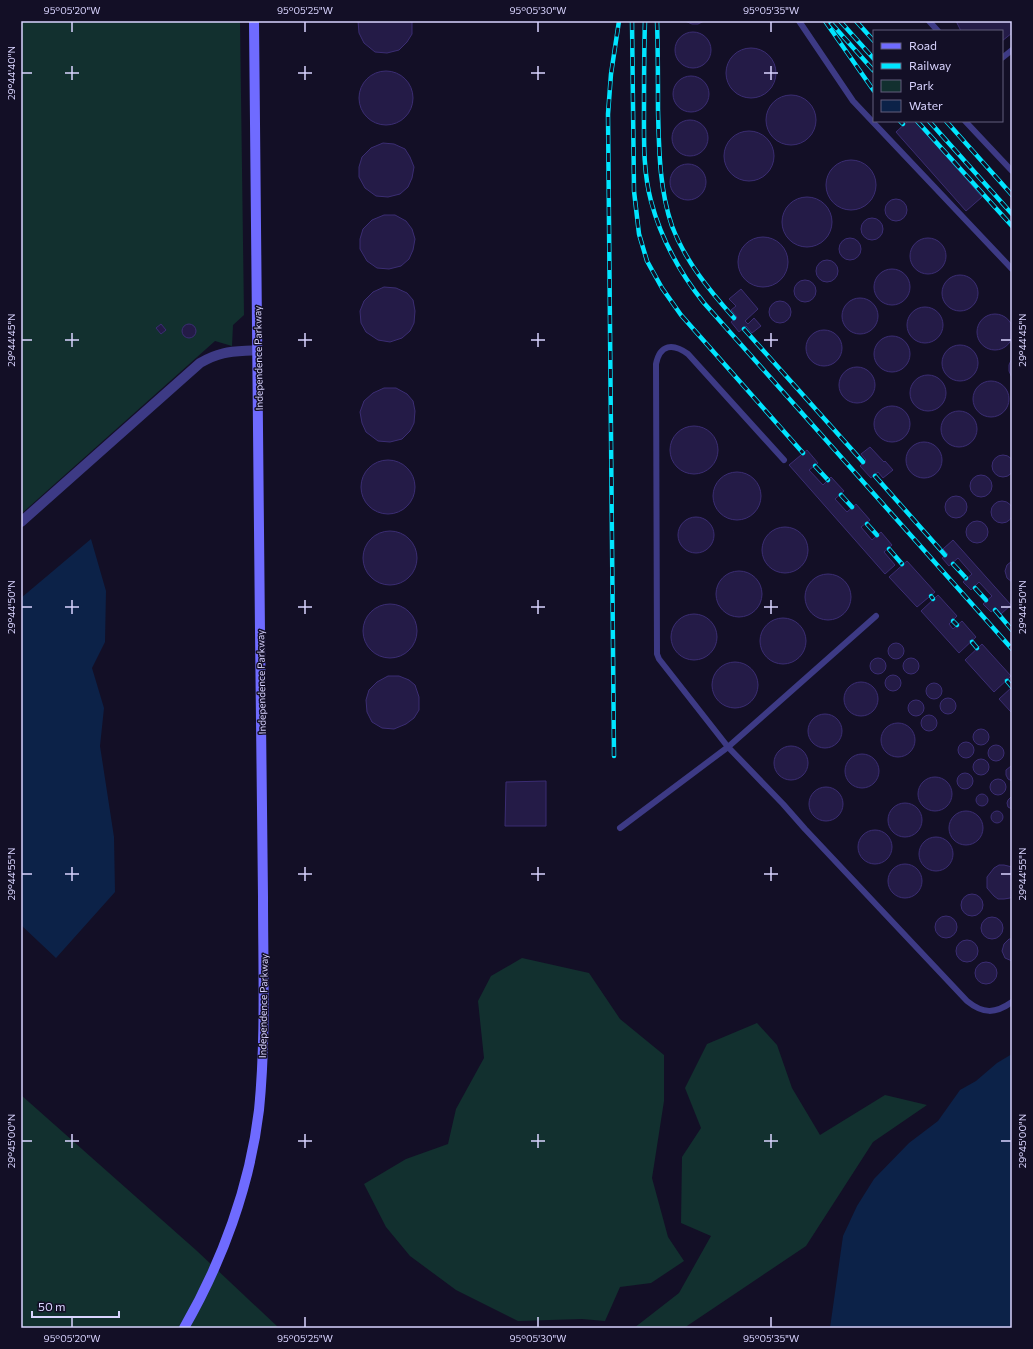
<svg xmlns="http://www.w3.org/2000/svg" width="1033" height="1349" font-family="Commissioner,sans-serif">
<rect width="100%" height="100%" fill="#130f26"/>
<g fill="#12302f">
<polygon points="21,21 240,21 244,315 233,325 232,346 215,341 21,514"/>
<polygon points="522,958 589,973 620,1019 664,1055 664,1101 652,1178 668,1237 684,1261 651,1283 620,1287 605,1321 582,1319 518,1321 456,1290 410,1256 386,1227 364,1184 406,1159 448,1144 456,1109 484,1058 478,1001 491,976"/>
<polygon points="757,1023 777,1045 792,1088 820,1135 885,1095 927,1105 873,1142 806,1246 684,1328 634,1328 679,1293 711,1236 681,1223 682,1157 701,1128 685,1088 707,1044"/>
<polygon points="21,1095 197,1251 279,1328 21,1328"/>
</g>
<g fill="#0c2248">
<polygon points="91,539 106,591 105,642 92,668 104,708 100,746 114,837 115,892 56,958 21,925 21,598"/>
<polygon points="1012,1054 1012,1328 830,1328 843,1236 857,1206 874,1179 909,1143 938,1121 960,1090 976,1081 997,1063"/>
</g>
<g fill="#241b47" stroke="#3b2d73">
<polygon points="358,21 412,21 412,34 407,42 399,50 387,53 375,52 364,43 359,33"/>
<polygon points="685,21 704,21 698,24 692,24"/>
<polygon points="956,21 1012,21 1012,33 1002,41 1002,31 961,31"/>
<circle cx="693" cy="50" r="18"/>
<circle cx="751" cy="73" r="25"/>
<circle cx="386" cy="98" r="27"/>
<circle cx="691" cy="94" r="18"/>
<circle cx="791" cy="120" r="25"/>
<circle cx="690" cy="138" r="18"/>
<polygon points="908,121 915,121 982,197 966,211 896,132"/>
<circle cx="749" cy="156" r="25"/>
<polygon points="383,143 394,144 405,149 410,157 414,167 412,178 408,187 400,194 388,197 376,196 365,188 359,177 359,167 362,157 371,148"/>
<circle cx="851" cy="185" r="25"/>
<circle cx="688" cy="182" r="18"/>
<circle cx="807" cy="222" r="25"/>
<circle cx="896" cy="210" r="11"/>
<polygon points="384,215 395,215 406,221 412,229 415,239 413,250 409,259 401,266 389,269 377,268 367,261 360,249 360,239 363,229 372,220"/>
<circle cx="872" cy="229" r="11"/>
<circle cx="763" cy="262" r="25"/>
<circle cx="850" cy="249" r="11"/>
<circle cx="928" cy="256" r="18"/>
<circle cx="827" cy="271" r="11"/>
<circle cx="892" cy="287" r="18"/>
<circle cx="960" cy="293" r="18"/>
<circle cx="805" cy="291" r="11"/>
<polygon points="384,287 396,288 407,293 413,300 415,311 414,323 410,331 402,338 390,342 378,340 366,332 361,323 360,311 364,301 373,292"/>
<polygon points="741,289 758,309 745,321 748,324 754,318 761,326 752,333 746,326 739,332 731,322 737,317 731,310 736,306 729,299"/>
<circle cx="860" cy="316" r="18"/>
<circle cx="780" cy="312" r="11"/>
<circle cx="925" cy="325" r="18"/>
<circle cx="995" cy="332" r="18"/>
<polygon points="161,324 166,330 161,334 156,328"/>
<circle cx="189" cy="331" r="7"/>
<circle cx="824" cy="348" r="18"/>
<circle cx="892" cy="354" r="18"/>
<circle cx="960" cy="363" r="18"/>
<polygon points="1012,358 1012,378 1009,371 1009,365"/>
<circle cx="857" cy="385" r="18"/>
<circle cx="928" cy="393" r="18"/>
<circle cx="991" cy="399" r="18"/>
<polygon points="384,388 396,388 407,394 413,401 415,411 414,423 410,431 402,439 390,442 378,441 366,432 362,423 360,412 364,401 373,393"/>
<circle cx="892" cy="424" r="18"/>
<circle cx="959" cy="429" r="18"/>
<circle cx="694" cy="450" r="24"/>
<circle cx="924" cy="460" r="18"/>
<polygon points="870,447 884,462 885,461 893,470 883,478 878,472 871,478 860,466 866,460 861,454"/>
<polygon points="807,450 818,463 809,470 823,485 831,477 844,491 835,499 847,512 856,504 870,520 861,527 872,540 881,532 892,545 884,552 895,565 885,574 789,465"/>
<circle cx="1003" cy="466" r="11"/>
<circle cx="388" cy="487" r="27"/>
<circle cx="737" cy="496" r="24"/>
<circle cx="981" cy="486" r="11"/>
<circle cx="956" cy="507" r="11"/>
<circle cx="1002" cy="512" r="11"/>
<circle cx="696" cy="535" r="18"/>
<circle cx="977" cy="532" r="11"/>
<circle cx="785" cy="550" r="23"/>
<circle cx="390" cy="558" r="27"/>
<polygon points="953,540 1011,605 1001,614 996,608 991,612 983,604 992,596 979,582 971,590 963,582 972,574 958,558 949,566 942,558 948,554 943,549"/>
<polygon points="907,561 935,592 917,607 889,577"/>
<polygon points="1012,561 1012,582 1007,578 1005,571 1007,565"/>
<circle cx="739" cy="594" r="23"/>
<circle cx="828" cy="597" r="23"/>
<polygon points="938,595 957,616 949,624 953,629 962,621 976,637 959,653 921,611"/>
<circle cx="390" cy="631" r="27"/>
<circle cx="694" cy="637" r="23"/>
<circle cx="783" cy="641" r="23"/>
<circle cx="896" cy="651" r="8"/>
<polygon points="982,644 1011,676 994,692 965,660"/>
<circle cx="878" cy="666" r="8"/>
<circle cx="911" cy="666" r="8"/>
<circle cx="735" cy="685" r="23"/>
<circle cx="893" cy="683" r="8"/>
<polygon points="388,676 399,676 409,680 415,685 419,697 419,710 414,718 406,724 394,729 382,728 372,722 367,712 366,700 369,690 377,682"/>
<circle cx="861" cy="699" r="17"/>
<circle cx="934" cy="691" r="8"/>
<polygon points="1012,687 1012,710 1011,712 999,699"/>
<circle cx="948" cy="706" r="8"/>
<circle cx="916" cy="708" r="8"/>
<circle cx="825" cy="731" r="17"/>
<circle cx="929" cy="723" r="8"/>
<circle cx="898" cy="740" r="17"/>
<circle cx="981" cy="737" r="8"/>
<circle cx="966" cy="750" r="8"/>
<circle cx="996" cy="753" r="8"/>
<circle cx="791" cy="763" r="17"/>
<circle cx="862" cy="771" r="17"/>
<circle cx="981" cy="767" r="8"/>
<polygon points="1011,766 1012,766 1012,781 1008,779 1006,775 1006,770"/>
<circle cx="965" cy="781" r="8"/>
<circle cx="935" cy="794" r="17"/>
<circle cx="998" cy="787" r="8"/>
<polygon points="546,781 546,826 505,826 506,782"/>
<circle cx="826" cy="804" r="17"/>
<circle cx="982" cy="800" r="6"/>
<polygon points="1011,797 1012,797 1012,809 1008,807 1007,803 1008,800"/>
<circle cx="905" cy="820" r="17"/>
<circle cx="966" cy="828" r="17"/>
<circle cx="997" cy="817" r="6"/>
<circle cx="875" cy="847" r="17"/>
<circle cx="936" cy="854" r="17"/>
<circle cx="905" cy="881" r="17"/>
<polygon points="999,865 1004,865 1012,867 1012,897 1010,898 1004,899 998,899 994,896 987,888 987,877 994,868"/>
<circle cx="972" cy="905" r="11"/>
<circle cx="946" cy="927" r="11"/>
<circle cx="992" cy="928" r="11"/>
<polygon points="1009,939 1012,939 1012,961 1005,958 1002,951 1004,944"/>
<circle cx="967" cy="951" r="11"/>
<circle cx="986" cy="973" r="11"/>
</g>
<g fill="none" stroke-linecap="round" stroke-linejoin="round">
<g stroke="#3d3a85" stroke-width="6">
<polyline points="799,21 853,101 1012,269"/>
<polyline points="929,21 938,31"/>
<polyline points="1002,58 1012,50"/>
<polyline points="965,121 1012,171"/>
<path d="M784,460L688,354C673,343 660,344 656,364L657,654L659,659L728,747L783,804L805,829L967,1001C983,1014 995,1014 1012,1002"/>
<polyline points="620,828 728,747 876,616"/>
</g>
<path stroke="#3d3a85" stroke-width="10" d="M21,522L200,363C222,350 234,352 258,350"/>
<path stroke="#6f6bff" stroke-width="10" d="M184,1328C222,1262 250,1186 259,1110C266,1040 263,967 263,897C262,809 261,720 260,632C258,428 256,225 254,21"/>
<defs>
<g id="rail">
<polyline points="632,21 634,191 639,234 647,261 662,288 681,315 803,453"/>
<path d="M645,21C644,51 644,80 644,110C644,140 643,171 651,201C661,239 680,273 704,303L1012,649"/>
<path d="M657,21C658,50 658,80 658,109C659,148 659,188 672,226C685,261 710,291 734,318"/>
<polyline points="825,21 874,91"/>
<polyline points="840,21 874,59"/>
<polyline points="856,21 874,41"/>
<polyline points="831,23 874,71"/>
<polyline points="900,121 903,124"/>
<polyline points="917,121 1012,226"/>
<polyline points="929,121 1012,214"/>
<polyline points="946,121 1012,195"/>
<polyline points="744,329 863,462"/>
<polyline points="815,466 828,480"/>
<polyline points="875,476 945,555"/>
<polyline points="841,495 852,507"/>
<polyline points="867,524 877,535"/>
<polyline points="889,549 902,564"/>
<polyline points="953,564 966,578"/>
<polyline points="975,588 986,600"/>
<polyline points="931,596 933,599"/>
<polyline points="995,610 1012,630"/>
<polyline points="953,621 957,625"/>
<polyline points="972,642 977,648"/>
<polyline points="1007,681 1012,687"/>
<polyline points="614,756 608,114 611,74 619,21"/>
</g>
</defs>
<use href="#rail" stroke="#00e5ff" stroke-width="4.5"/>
<use href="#rail" stroke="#130f26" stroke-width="3" stroke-dasharray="9" stroke-linecap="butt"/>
</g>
<path fill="none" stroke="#d9d4ff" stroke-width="1.5" d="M72,22V32M305,22V32M538,22V32M771,22V32M72,66V80M305,66V80M538,66V80M771,66V80M22,73H32M65,73H79M298,73H312M531,73H545M764,73H778M72,333V347M305,333V347M538,333V347M771,333V347M22,340H32M65,340H79M298,340H312M531,340H545M764,340H778M1001,340H1011M72,600V614M305,600V614M538,600V614M771,600V614M22,607H32M65,607H79M298,607H312M531,607H545M764,607H778M1001,607H1011M72,867V881M305,867V881M538,867V881M771,867V881M22,874H32M65,874H79M298,874H312M531,874H545M764,874H778M1001,874H1011M72,1134V1148M305,1134V1148M538,1134V1148M771,1134V1148M22,1141H32M65,1141H79M298,1141H312M531,1141H545M764,1141H778M1001,1141H1011M72,1317V1327M305,1317V1327M538,1317V1327M771,1317V1327"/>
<g text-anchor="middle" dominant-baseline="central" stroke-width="3" stroke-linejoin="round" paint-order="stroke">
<g font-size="10" fill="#d9d4ff" stroke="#130f26">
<text transform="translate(258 358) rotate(-91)">Independence Parkway</text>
<text transform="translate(261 682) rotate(-91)">Independence Parkway</text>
<text transform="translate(263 1006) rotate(-89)">Independence Parkway</text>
</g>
</g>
<rect width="1033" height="1349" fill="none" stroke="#130f26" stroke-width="44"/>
<rect x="873" y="30" width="130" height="92" fill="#130f26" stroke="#625e7d"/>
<rect x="881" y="43" width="20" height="6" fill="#6f6bff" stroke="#625e7d"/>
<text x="909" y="50" font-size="12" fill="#d9d4ff">Road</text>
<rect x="881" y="63" width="20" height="6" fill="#00e5ff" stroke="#625e7d"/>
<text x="909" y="70" font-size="12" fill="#d9d4ff">Railway</text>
<rect x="881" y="80" width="20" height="12" fill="#12302f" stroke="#625e7d"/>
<text x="909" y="90" font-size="12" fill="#d9d4ff">Park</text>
<rect x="881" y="100" width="20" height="12" fill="#0c2248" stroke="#625e7d"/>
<text x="909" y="110" font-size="12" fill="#d9d4ff">Water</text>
<path d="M32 1311v6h87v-6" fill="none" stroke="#d9d4ff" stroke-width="2"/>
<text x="38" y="1311" font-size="12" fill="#d9d4ff" stroke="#130f26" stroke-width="3" paint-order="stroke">50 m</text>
<rect x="22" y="22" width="989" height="1305" fill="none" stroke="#d9d4ff" stroke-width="1.5"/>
<g font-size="10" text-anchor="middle" fill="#d9d4ff">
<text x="72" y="14">95°05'20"W</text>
<text x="305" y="14">95°05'25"W</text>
<text x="538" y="14">95°05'30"W</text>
<text x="771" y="14">95°05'35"W</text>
<text transform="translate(11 73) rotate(-90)" y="4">29°44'40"N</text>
<text transform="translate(1022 340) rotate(-90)" y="4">29°44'45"N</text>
<text transform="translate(11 340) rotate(-90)" y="4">29°44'45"N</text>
<text transform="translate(1022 607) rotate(-90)" y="4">29°44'50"N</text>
<text transform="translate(11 607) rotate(-90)" y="4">29°44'50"N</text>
<text transform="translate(1022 874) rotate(-90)" y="4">29°44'55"N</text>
<text transform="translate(11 874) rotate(-90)" y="4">29°44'55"N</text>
<text transform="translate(1022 1141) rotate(-90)" y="4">29°45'00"N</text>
<text transform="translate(11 1141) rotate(-90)" y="4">29°45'00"N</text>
<text x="72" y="1342">95°05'20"W</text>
<text x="305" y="1342">95°05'25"W</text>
<text x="538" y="1342">95°05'30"W</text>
<text x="771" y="1342">95°05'35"W</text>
</g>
</svg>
